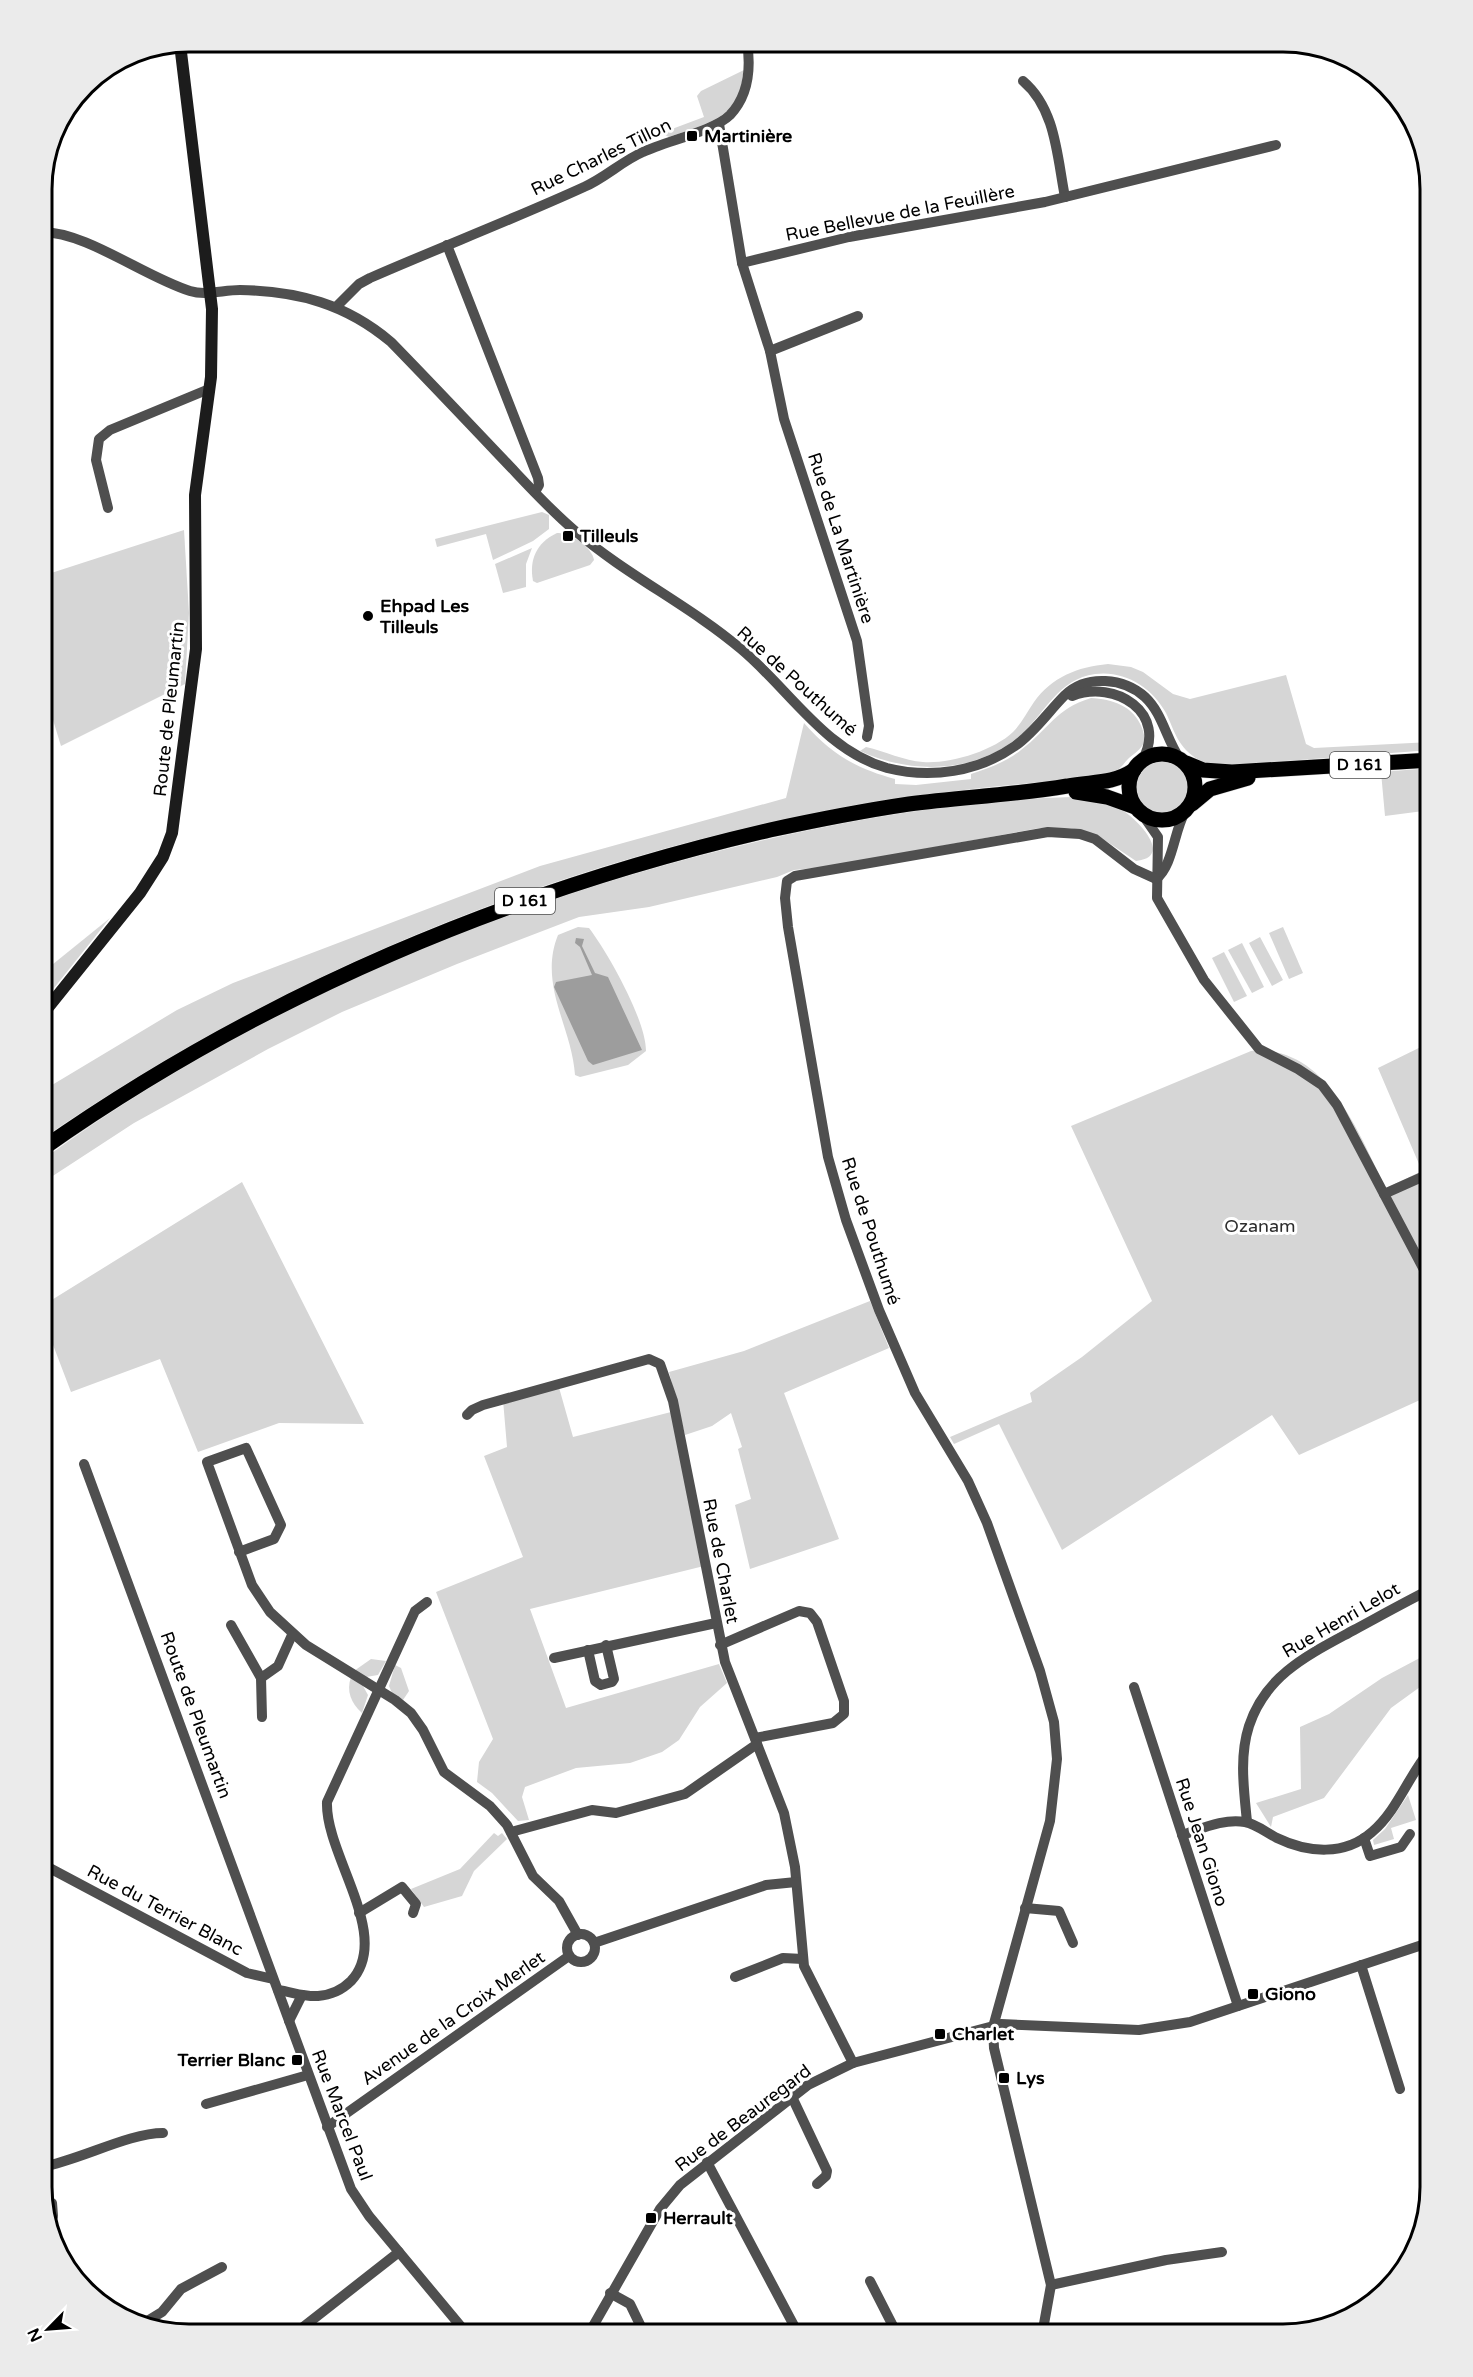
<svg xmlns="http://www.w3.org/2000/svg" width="1473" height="2377" font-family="'Varela Round',sans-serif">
<rect width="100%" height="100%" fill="#fff"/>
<g fill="#d6d6d6">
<path d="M744,70C742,77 742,86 740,93C731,120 693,128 669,137L665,135L664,132L704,117L697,96L701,91Z"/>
<polygon points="542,512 549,515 549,529 533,541 493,560 486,534 437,547 435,539"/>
<polygon points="184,530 189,613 185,684 61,746 42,684 42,576"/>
<path d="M557,533C570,532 592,547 594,560L590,565L537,583L533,581C529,560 536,543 557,533Z"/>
<polygon points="532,548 526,564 526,587 503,593 495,564"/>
<path d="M1108,664L1131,667L1143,672L1173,694L1190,699L1286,675L1306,744L1314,748L1431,742V750L1234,765C1223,765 1209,766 1199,760C1178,748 1175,732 1166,713C1152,687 1124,670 1095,674C1059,679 1046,711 1023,733C978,774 912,775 860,751L866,747C885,751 904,761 923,762C950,764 993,751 1013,732C1022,723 1027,712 1034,702C1052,677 1077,667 1108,664Z"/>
<path d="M1091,698C1112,699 1134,706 1142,728C1144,734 1146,740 1142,746C1139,751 1132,755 1128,759C1123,764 1121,769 1114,772C1097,780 1077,779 1058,781C694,807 343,932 42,1139V1091L177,1010L233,983L540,866L786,798L804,723C831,754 855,768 895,779V784L916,785L971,779V774C989,768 1006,762 1021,750C1049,729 1055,709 1091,698Z"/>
<circle cx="1163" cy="787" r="27"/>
<polygon points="1431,768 1431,810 1385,816 1381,772"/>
<path d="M1072,797C1088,799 1108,801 1122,810C1136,818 1175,857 1136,861L1097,835L1071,828H1040L826,867L794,870L777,877L649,907L579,917L457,964L342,1012L268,1049L134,1123L42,1183V1160C262,1000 521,893 786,835C880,815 976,799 1072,797Z"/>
<polygon points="110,918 42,1003 42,973"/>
<path d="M578,927L589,928C608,953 646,1020 646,1051L628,1065L580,1077L575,1075C572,1027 538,985 558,935Z"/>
<polygon points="1283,927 1303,973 1289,979 1269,933"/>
<polygon points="1260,937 1283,980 1272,986 1249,943"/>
<polygon points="1242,943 1264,987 1252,993 1228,950"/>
<polygon points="1224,952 1247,996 1234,1002 1212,958"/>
<path d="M1429,1043L1431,1395L1299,1455L1272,1415L1062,1550L999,1424L954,1444L950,1437L1032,1402L1030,1393L1082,1357L1152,1301L1071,1126L1251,1051C1327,1044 1358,1133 1386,1188L1422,1171L1378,1068Z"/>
<polygon points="242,1182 364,1424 279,1423 198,1452 160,1359 71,1392 42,1316 42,1306"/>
<polygon points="870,1301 889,1348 784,1393 839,1539 750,1569 735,1505 751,1499 738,1449 742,1447 731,1413 712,1426 685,1435 669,1372 744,1351"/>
<polygon points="558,1384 573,1437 675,1411 704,1566 530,1609 566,1708 719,1664 727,1683 700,1707 679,1740 662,1752 630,1763 576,1768 525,1787 522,1797 529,1820 518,1821 492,1793 477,1782 479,1762 493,1739 436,1592 523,1557 484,1456 507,1447 503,1400"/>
<polygon points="1431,1652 1431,1679 1391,1708 1324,1798 1273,1817 1271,1827 1256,1803 1301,1789 1300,1727 1329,1714 1382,1678"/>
<polygon points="371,1659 386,1661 378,1675 366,1677 354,1671"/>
<polygon points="395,1665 401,1668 409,1691 403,1700 392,1693 389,1686"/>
<path d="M351,1677L363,1686L368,1695L362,1713C351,1703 346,1691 351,1677Z"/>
<polygon points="1408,1795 1416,1820 1391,1828 1394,1839 1374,1845 1373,1840 1385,1829"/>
<polygon points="494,1833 498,1836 502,1833 507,1839 474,1871 462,1896 424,1907 411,1889 460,1869"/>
</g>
<polygon fill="#9d9d9d" points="576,938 584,939 582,946 595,973 608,977 642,1050 593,1065 588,1061 554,987 556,982 592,975 580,947 575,943"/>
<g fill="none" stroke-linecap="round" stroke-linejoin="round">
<defs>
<g id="primary">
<circle cx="1162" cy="787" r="33"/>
<polyline points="1186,763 1203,770 1232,772 1431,760"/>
<polyline points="1076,792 1107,797 1135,807"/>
<polyline points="1192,804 1210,789 1248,778"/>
<path d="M42,1149C261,995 510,890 770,830C816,820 862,811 909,804C961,797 1015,795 1067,786C1092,781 1111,785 1134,770"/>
</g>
</defs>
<use href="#primary" stroke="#dbdbdb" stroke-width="16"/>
<g stroke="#4f4f4f" stroke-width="10">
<path d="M1023,81C1056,109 1057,157 1065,197"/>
<polyline points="719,124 742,263 770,351 784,419 857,641 869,726 867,737"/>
<path d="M42,232C86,232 145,277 190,291C206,296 223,290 240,290C298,291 346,304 391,342C428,380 465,419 501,457C525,482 548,508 574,530C626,575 689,605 741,649C788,688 825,751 887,768C931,779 978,772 1015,746C1035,732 1048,712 1065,695C1087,674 1124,678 1145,697C1163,714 1166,739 1180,759"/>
<polyline points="447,245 538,478 539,485 535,492"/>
<polyline points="742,263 849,237 1045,202 1276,145"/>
<path d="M337,306L359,284L370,278C441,247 514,219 584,187C605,178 622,161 643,152C666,141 714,131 730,115C749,95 751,68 747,42"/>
<polyline points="770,351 858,316"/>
<polyline points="108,508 96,460 99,439 110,430 209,389"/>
<path d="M1072,696C1115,679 1169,713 1142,761"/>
<polyline points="1142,814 1158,837 1157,898 1204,980 1259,1049 1298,1069 1322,1085 1337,1105 1431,1283"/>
<path d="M1156,879C1173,866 1174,831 1185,812"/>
<polyline points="1384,1194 1431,1173"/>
<polyline points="467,1415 472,1410 483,1405 642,1361 649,1359 660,1364 673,1401 725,1662 784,1813 795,1867 804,1966 853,2063"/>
<polyline points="84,1464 351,2189 369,2216 468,2335"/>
<polyline points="239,1552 274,1539 281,1525 246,1448 207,1462 252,1585 270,1612 306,1645 395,1700 411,1713 423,1730 444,1772 490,1806 507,1825 533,1876 559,1901 578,1935"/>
<polyline points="231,1625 261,1678 262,1717"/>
<polyline points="720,1645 799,1611 810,1613 817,1622 844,1701 844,1714 833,1723 755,1738"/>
<polyline points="588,1650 595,1681 601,1685 612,1682 614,1679 606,1645"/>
<polyline points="554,1658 716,1623"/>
<polyline points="261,1678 278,1666 292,1635"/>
<polyline points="1134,1687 1238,2006"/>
<path d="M1247,1822C1244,1790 1239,1757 1249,1726C1266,1674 1310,1654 1354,1630C1380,1616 1405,1602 1431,1589"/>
<polyline points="511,1832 592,1810 616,1813 685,1794 757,1744"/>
<path d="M1182,1835C1201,1829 1224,1818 1245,1822C1256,1824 1267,1833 1277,1838C1308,1853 1345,1856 1372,1832C1398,1810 1409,1774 1431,1749"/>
<polyline points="1364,1838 1370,1856 1401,1847 1410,1834"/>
<polyline points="42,1864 247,1973 273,1979"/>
<polyline points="1025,1908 1059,1911 1073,1943"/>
<polyline points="359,1913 402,1887 416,1904 413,1913"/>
<circle cx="581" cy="1948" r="14"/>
<polyline points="594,1943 766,1885 796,1882"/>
<polyline points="1361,1965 1400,2089"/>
<polyline points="735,1977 783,1958 803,1959"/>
<path d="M278,1990C292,1992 304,1997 318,1996C331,1995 342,1990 351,1981C393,1936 325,1855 327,1802L415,1611L427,1602"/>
<polyline points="289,2021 302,1995"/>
<polyline points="792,2097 827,2171 826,2176 817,2184"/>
<polyline points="206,2104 308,2075"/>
<polyline points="327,2127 569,1956"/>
<polyline points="707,2162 799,2335"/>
<path d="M42,2167C80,2160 129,2133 163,2133"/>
<polyline points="49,2217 53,2216 52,2203"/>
<polyline points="870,2281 893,2326"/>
<polyline points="1051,2285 1166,2260 1222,2252"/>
<polyline points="610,2293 630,2304 645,2335"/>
<polyline points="144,2323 162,2312 181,2289 222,2267"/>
<polyline points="293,2335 399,2252"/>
<polyline points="588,2335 660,2209 680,2185 808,2085 853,2063 1001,2024 1139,2030 1190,2022 1431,1942"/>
<polyline points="876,2335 893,2326 898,2335"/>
<polyline points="1042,2335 1051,2285 994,2048 993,2027 1050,1821 1057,1759 1054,1722 1040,1671 987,1523 968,1481 915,1393 879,1310 846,1220 828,1157 788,927 785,898 787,881 795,876 1048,832 1080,834 1095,839 1134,869 1156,879"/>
</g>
<polyline stroke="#1c1c1c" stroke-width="12" points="42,1015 140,893 163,857 172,833 196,649 195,495 211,377 212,309 180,44"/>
<use href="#primary" stroke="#000" stroke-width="15"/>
</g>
<g fill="#000" stroke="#fff" stroke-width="2">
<rect x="686" y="130" width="12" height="12" rx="3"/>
<rect x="562" y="530" width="12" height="12" rx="3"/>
<circle cx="368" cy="616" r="6"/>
<rect x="1247" y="1988" width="12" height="12" rx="3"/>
<rect x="934" y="2028" width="12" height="12" rx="3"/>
<rect x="291" y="2054" width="12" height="12" rx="3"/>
<rect x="998" y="2072" width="12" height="12" rx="3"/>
<rect x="645" y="2212" width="12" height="12" rx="3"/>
</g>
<g text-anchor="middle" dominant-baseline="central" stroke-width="6" stroke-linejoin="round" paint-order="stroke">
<g fill="#fff" stroke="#4c4c4c" stroke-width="1.5">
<rect x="1330" y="752" width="60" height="26" rx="4.5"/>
<rect x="495" y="888" width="60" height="26" rx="4.5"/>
</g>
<g font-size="16" font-weight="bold" fill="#000">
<text x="1360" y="765">D 161</text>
<text x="525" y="901">D 161</text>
</g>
<g font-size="18" font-weight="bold" fill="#000" stroke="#fff" text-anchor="start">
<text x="704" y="136">Martinière</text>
<text x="580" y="536">Tilleuls</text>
<text x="380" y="606">Ehpad Les<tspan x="380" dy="21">Tilleuls</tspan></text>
<text x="1265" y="1994">Giono</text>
<text x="952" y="2034">Charlet</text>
<text x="285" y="2060" text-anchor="end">Terrier Blanc</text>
<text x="1016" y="2078">Lys</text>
<text x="663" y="2218">Herrault</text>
</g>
<g font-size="18" fill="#000" stroke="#fff">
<text transform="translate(601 157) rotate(-26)">Rue Charles Tillon</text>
<text transform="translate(900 213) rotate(-11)">Rue Bellevue de la Feuillère</text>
<text transform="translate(841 538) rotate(72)">Rue de La Martinière</text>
<text transform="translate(797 681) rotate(42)">Rue de Pouthumé</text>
<text transform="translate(169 709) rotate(-84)">Route de Pleumartin</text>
<text transform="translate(871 1231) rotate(72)">Rue de Pouthumé</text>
<text transform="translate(721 1561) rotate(79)">Rue de Charlet</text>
<text transform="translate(1341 1620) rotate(-30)">Rue Henri Lelot</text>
<text transform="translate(196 1715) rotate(70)">Route de Pleumartin</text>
<text transform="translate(1202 1842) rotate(72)">Rue Jean Giono</text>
<text transform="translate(165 1910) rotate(28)">Rue du Terrier Blanc</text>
<text transform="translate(453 2018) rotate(-35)">Avenue de la Croix Merlet</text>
<text transform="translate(342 2115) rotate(69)">Rue Marcel Paul</text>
<text transform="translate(743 2118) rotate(-37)">Rue de Beauregard</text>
</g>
<g font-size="18" fill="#2d2d2d" stroke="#fff">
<text x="1260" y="1226">Ozanam</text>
</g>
</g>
<path d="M0 0H1473V2377H0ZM189 52H1283A137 137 0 0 1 1420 189V2187A137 137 0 0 1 1283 2324H189A137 137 0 0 1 52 2187V189A137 137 0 0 1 189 52Z" fill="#ebebeb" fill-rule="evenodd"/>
<path fill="none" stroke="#000" stroke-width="3" d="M189 52H1283A137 137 0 0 1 1420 189V2187A137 137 0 0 1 1283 2324H189A137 137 0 0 1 52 2187V189A137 137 0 0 1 189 52Z"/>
<g transform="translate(48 2329) rotate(245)" stroke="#ffffff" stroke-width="4.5" paint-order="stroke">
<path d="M0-4.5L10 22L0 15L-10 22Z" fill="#000000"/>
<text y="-9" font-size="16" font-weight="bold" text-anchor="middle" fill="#000000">N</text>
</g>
</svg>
